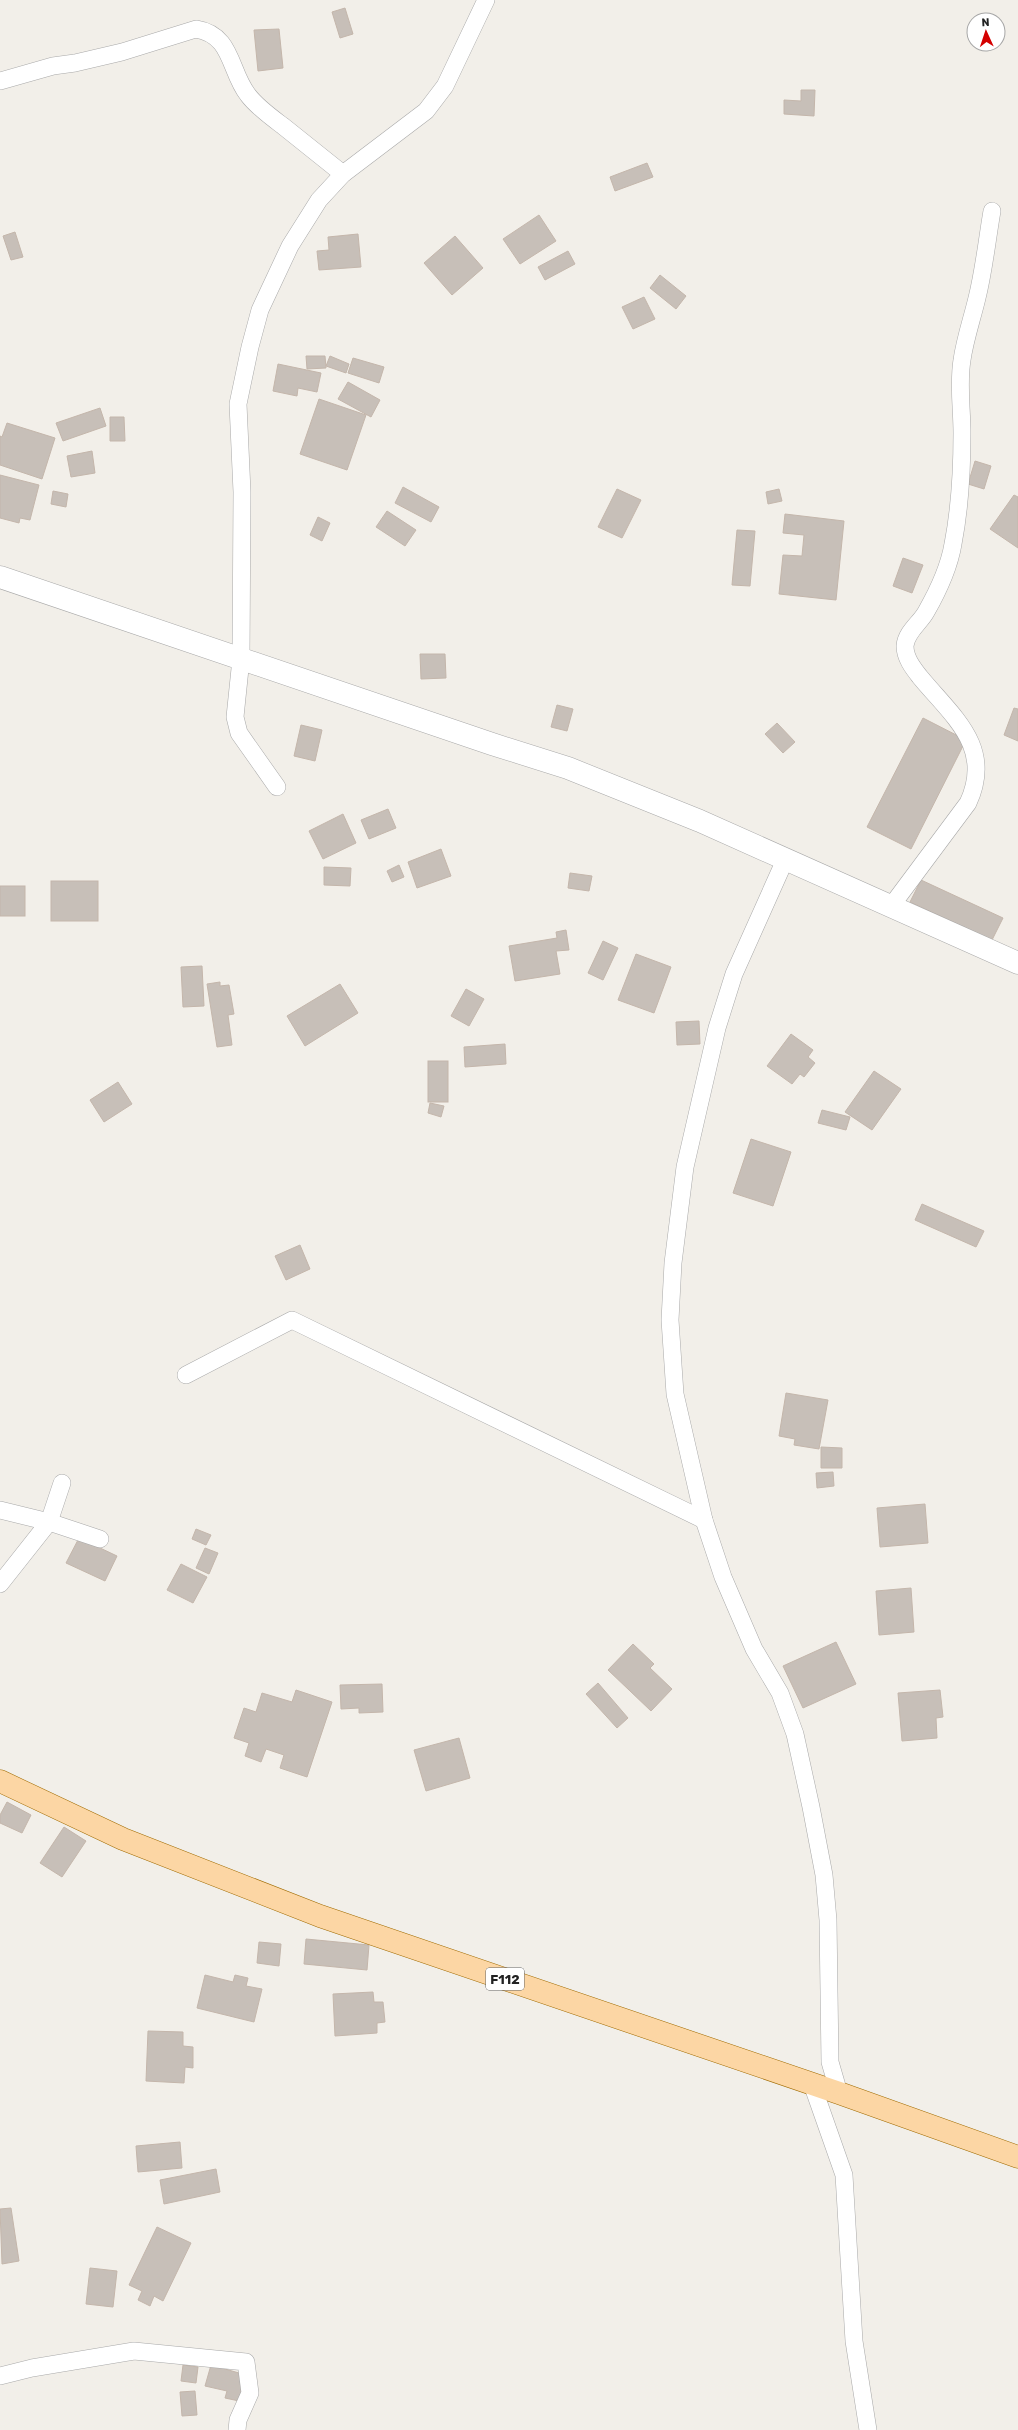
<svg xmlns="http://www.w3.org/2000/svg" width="1018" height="2430" font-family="Rubik,sans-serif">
<rect width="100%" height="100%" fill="#f2efe9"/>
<g fill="#c7bfb8" stroke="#c4b6ab">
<polygon points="345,8 353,34 340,38 332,12"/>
<polygon points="279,29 283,68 258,71 254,30"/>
<polygon points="801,90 815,90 814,116 784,114 784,100 801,101"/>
<polygon points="647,163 653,177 615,191 610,177"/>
<polygon points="539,215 556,241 520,264 503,239"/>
<polygon points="15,232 23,257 11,260 3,236"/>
<polygon points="358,234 361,267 319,270 317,251 329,250 328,237"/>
<polygon points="455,236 483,268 452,295 424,263"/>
<polygon points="568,251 575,264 545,280 538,267"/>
<polygon points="660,275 686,296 676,309 650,288"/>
<polygon points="644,297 655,319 633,329 622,307"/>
<polygon points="306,356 325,356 326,368 307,369"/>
<polygon points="330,356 349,364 346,373 326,366"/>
<polygon points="353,358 384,367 379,383 348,373"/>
<polygon points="278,364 321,373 317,392 298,388 297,396 273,391"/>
<polygon points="348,382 380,400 371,417 338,399"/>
<polygon points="319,399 366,415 347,470 300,454"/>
<polygon points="100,408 106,426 63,441 56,423"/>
<polygon points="110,417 124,417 125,441 110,441"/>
<polygon points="7,423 55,438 42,479 0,465 0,436 2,437"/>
<polygon points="92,451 95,473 71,477 67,456"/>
<polygon points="975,461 991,466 984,489 968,484"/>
<polygon points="0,475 39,485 30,520 20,518 19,523 0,518"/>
<polygon points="403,487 439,507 431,522 395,503"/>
<polygon points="617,489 641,500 622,538 598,527"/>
<polygon points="779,489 782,501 768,504 766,492"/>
<polygon points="53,491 68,494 66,507 51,504"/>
<polygon points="1014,495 1018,497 1018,548 990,529"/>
<polygon points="387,511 416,530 405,546 376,527"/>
<polygon points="785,514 844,521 836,600 779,594 783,555 802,556 804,535 783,533"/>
<polygon points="318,517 330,523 322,541 310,535"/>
<polygon points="737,530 755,531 750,586 732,585"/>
<polygon points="903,558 923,565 912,593 893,586"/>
<polygon points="420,654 445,654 446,678 421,679"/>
<polygon points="557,705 573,709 567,731 551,727"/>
<polygon points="1014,708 1018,709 1018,741 1004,735"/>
<polygon points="923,718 966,740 911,849 867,827"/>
<polygon points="777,723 795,742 783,753 765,734"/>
<polygon points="301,725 322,730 315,761 294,756"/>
<polygon points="388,809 396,828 369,839 361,820"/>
<polygon points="343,814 356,843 323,859 309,831"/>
<polygon points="441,849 451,876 417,888 408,862"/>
<polygon points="399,865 404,877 392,882 387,871"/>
<polygon points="324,867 351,868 350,886 324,885"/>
<polygon points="570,873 592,876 589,891 568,888"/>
<polygon points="921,880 1003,918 992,940 910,902"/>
<rect x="51" y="881" width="47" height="40"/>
<rect x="0" y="886" width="25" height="30"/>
<polygon points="566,930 569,950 556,951 560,974 515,981 509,946 557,938 556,932"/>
<polygon points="603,941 618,948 603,980 588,973"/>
<polygon points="636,954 671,967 654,1013 618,1000"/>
<polygon points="202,966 204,1006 183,1007 181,967"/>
<polygon points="220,982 220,986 229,985 234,1014 228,1015 232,1045 217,1047 207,984"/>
<polygon points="340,984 358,1013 305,1046 287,1016"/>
<polygon points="466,989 484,999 469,1026 451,1016"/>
<polygon points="699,1021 700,1044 677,1045 676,1022"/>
<polygon points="791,1034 813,1050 808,1057 815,1063 804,1077 800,1074 792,1084 767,1066"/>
<polygon points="505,1044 506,1064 465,1067 464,1047"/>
<rect x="428" y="1061" width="20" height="41"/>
<polygon points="874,1071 901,1089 872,1130 845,1112"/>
<polygon points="118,1082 132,1104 104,1122 90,1100"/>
<polygon points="430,1103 444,1106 441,1117 428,1113"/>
<polygon points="822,1110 850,1117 846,1130 818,1123"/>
<polygon points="751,1139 791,1152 773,1206 733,1193"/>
<polygon points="922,1204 984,1231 976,1247 915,1220"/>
<polygon points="300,1245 310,1269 286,1280 275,1256"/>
<polygon points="786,1393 828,1400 819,1449 794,1445 795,1439 779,1436"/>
<polygon points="821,1447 842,1448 842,1468 821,1468"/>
<polygon points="833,1472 834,1486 817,1488 816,1473"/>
<polygon points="925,1504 928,1543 880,1547 877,1508"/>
<polygon points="196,1529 211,1535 206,1545 192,1539"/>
<polygon points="79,1538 117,1556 105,1581 66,1563"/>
<polygon points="205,1548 218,1553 209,1574 196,1568"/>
<polygon points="181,1564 207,1577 193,1603 167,1590"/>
<polygon points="911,1588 914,1632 879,1635 876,1591"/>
<polygon points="836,1642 856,1684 803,1708 783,1666"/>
<polygon points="633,1644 654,1664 650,1668 672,1689 651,1711 608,1670"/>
<polygon points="598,1683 628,1718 617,1728 586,1694"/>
<polygon points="382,1684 383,1712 359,1713 359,1708 341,1709 340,1685"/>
<polygon points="296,1690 332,1702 307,1777 280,1768 284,1755 266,1749 261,1762 245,1756 249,1743 234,1738 244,1708 256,1712 262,1693 292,1702"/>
<polygon points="940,1690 943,1717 936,1718 937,1738 902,1741 898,1693"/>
<polygon points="459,1738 470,1778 426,1791 414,1750"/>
<polygon points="7,1802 31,1815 22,1833 0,1823 0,1815"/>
<polygon points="64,1827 86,1841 62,1877 40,1863"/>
<polygon points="306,1939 369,1945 367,1970 304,1964"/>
<polygon points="259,1942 281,1944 279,1966 257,1963"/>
<polygon points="205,1975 233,1982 235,1975 248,1978 246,1986 262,1989 254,2022 197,2008"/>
<polygon points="373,1992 374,2002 383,2002 385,2022 377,2023 377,2033 335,2036 333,1994"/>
<polygon points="148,2031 183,2032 183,2046 193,2047 193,2068 185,2067 184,2083 146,2081"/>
<polygon points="180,2142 182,2168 138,2172 136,2146"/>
<polygon points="216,2169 220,2192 164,2204 160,2180"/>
<polygon points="11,2208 19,2261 2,2264 0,2209"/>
<polygon points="157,2227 191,2243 163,2301 154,2296 150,2306 138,2300 142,2291 129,2285"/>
<polygon points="90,2268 117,2271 113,2307 86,2304"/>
<polygon points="183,2365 198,2367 196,2383 181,2381"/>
<polygon points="211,2365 246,2375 239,2401 225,2398 227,2391 205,2386"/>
<polygon points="195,2391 197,2415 182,2416 180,2392"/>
</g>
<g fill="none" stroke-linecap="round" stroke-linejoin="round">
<defs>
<g id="minor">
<path d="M0,81L53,66L75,63L122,52L196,29C233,35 229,71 248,95C257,107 271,117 283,126C303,142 323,158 343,174"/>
<polyline points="277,787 239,733 235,717 241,659 242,492 238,404 250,347 260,310 290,246 319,200 343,174 426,111 445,86 486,0"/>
<polyline points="785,860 734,974 717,1028 685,1167 673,1263 670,1320 675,1394 704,1520 723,1577 754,1649 780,1693 795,1734 811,1807 824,1875 828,1920 830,2062 839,2093"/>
<path d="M892,905L968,803C994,747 953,717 920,677C913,668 905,658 905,646C906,632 920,623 926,612C938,591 949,568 953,544C960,508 962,469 962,433C962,409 958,384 962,360C965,339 972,319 977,298C984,270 987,240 992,211"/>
<polyline points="186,1375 292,1320 704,1520"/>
<polyline points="0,1510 49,1522 100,1539"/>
<polyline points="0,1584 49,1522 62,1483"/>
<polyline points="812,2084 844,2175 854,2341 868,2430"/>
<polyline points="0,2376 32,2368 134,2351 246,2362 250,2393 238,2420 237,2430"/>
</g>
<polyline id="tertiary" points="0,577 492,744 568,768 700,821 1018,963"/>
<polyline id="primary" points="0,1781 123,1839 320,1916 839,2093 1018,2157"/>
</defs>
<use href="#minor" stroke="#a9a9a9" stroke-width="18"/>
<use href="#tertiary" stroke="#a9a9a9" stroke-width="23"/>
<use href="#primary" stroke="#a06b00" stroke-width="23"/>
<use href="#minor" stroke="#fff" stroke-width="17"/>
<use href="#tertiary" stroke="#fff" stroke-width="22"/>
<use href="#primary" stroke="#fcd6a4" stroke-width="22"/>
</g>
<g text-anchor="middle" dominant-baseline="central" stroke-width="4" stroke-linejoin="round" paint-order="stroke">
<rect fill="#fff" stroke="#646464" stroke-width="1" x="486" y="1968" width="38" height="22" rx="3"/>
<g font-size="13" font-weight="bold" fill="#222">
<text x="505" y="1979">F112</text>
</g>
</g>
<g transform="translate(986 32) rotate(357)"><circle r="19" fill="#ffffff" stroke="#a7a7a7"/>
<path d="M0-3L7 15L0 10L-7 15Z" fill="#d40000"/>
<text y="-6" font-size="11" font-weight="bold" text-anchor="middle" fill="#222222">N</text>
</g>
</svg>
